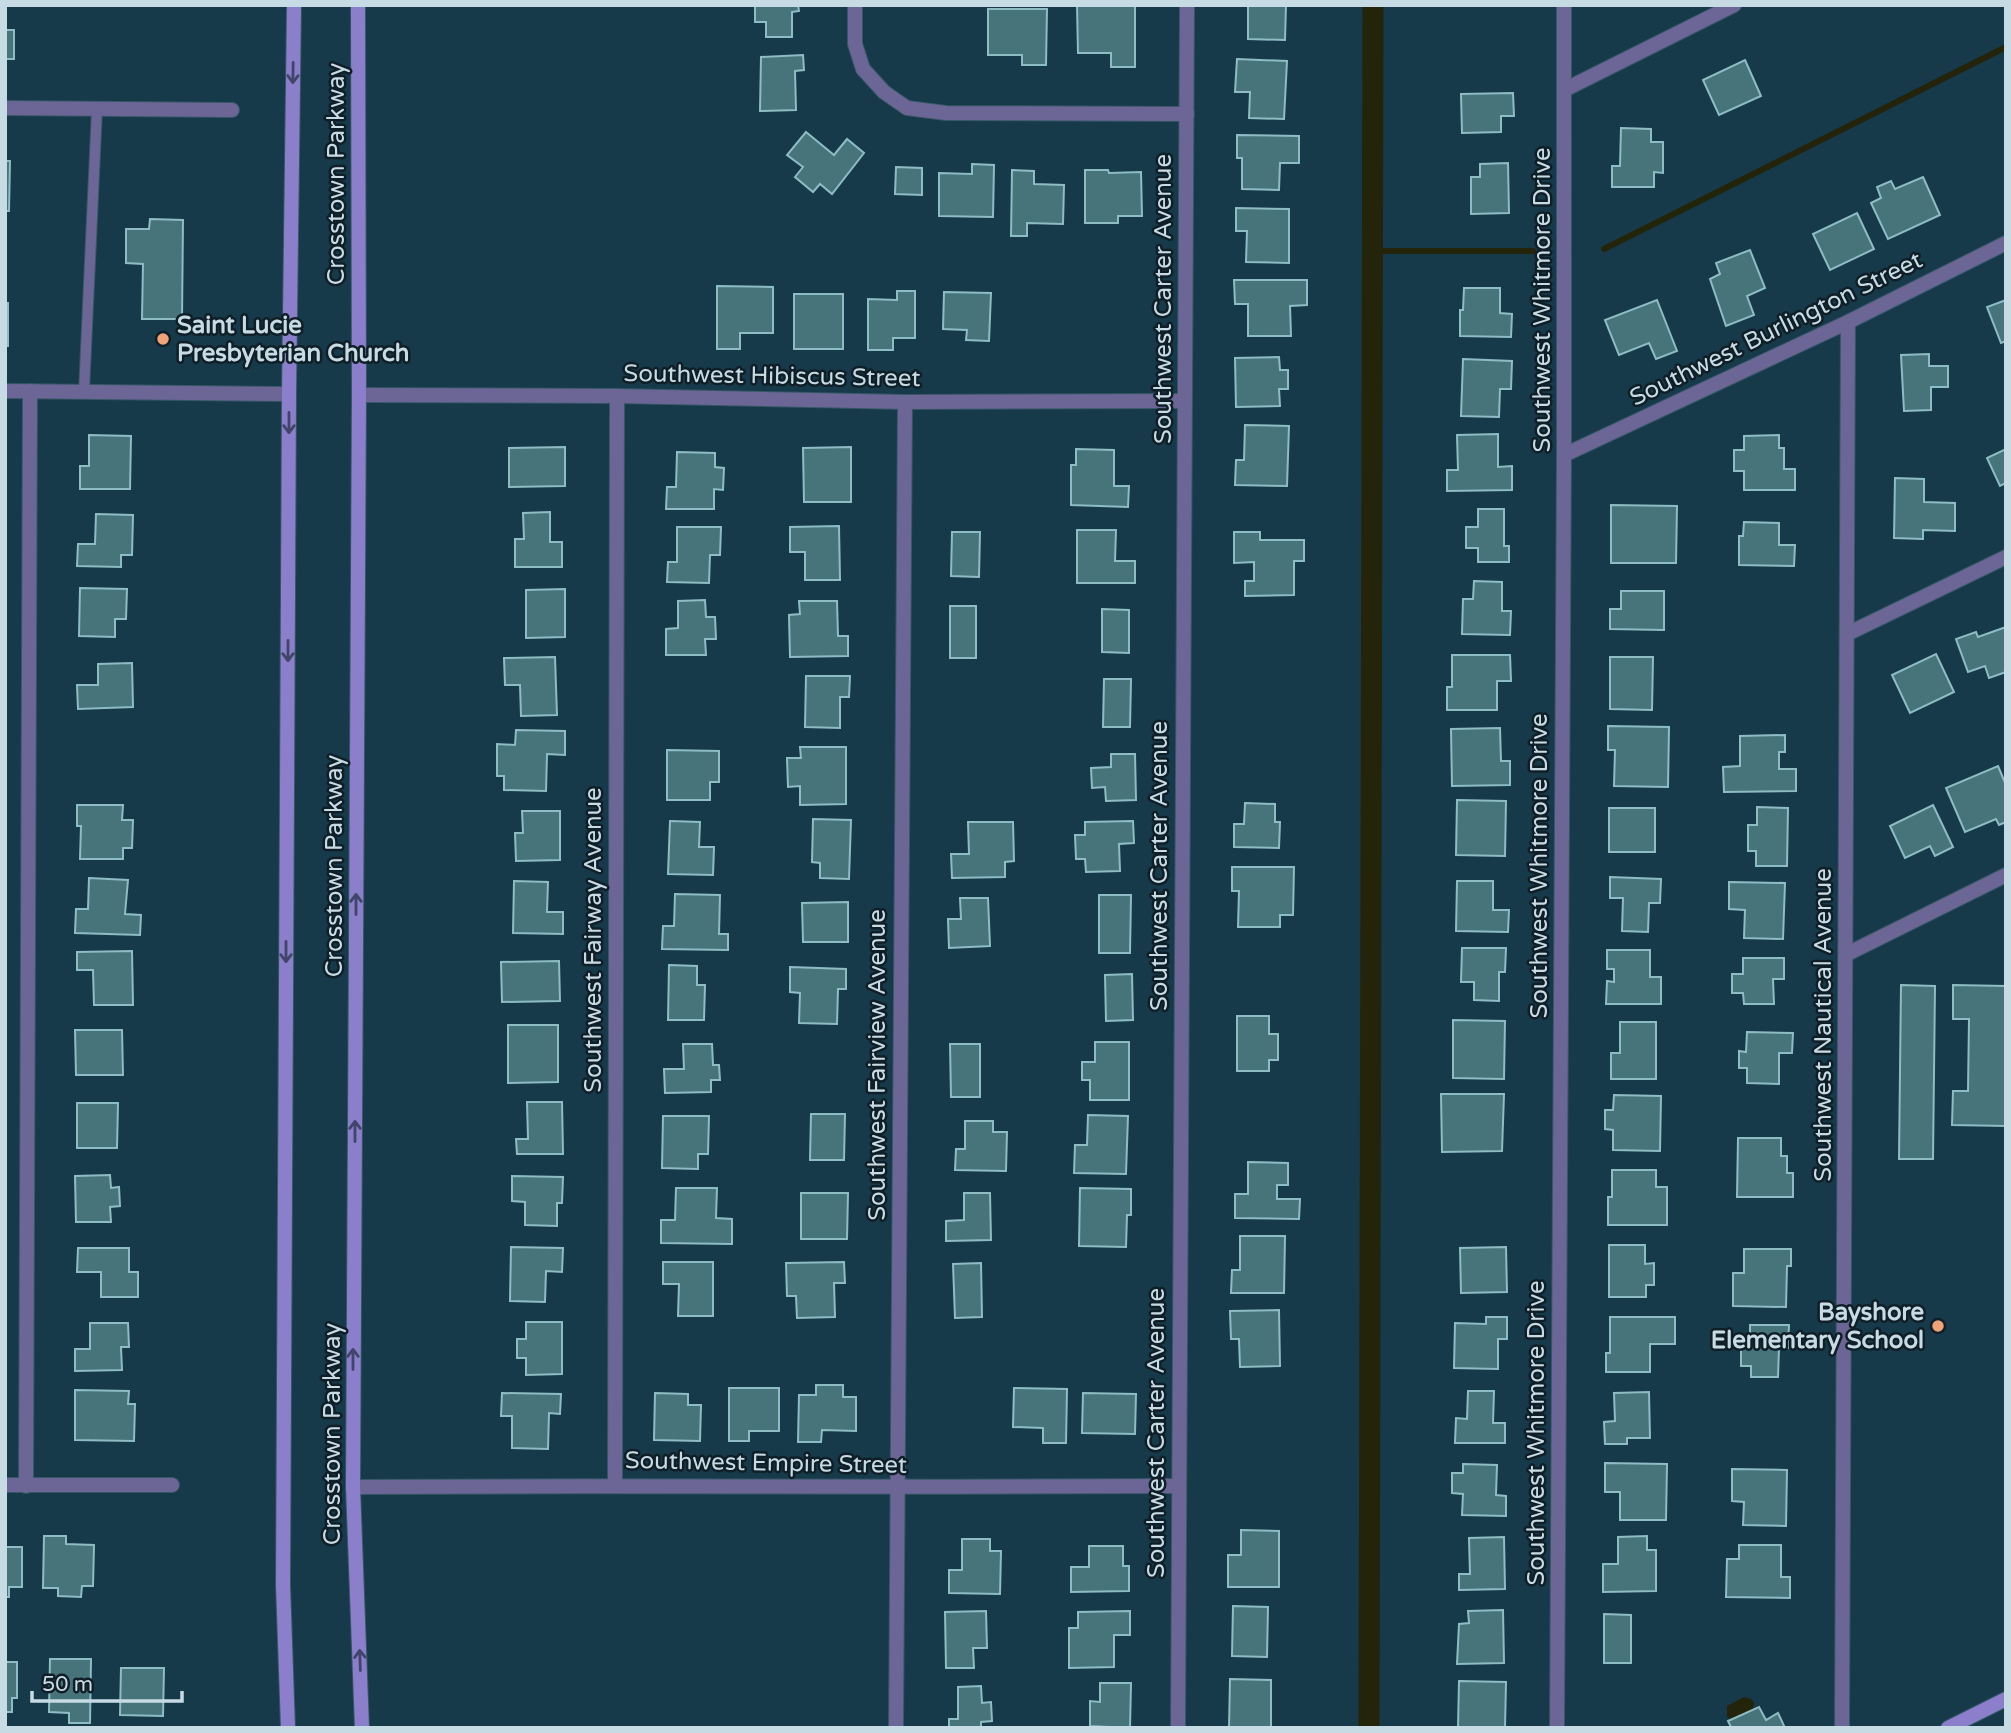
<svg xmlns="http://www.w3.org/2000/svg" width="2011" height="1733" font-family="'Varela Round',sans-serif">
<rect width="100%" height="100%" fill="#163a4a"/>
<polygon fill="#24240a" points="1744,1697 1751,1699 1754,1703 1753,1710 1731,1719 1727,1717 1727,1706"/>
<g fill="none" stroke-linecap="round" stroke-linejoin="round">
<g stroke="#24240a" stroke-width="6">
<polyline points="1604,249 2006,47"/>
<polyline points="1372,251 1533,251"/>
</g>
<polyline stroke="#24240a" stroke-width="21" points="1369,1728 1373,5"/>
</g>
<g fill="#47737a" stroke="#8ebcc4" stroke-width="2">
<polygon points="755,5 798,5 799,11 792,12 792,37 766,37 766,22 755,22"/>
<polygon points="1077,5 1135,5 1135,67 1111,67 1111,53 1078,53"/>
<polygon points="1286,5 1285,40 1248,39 1248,6 1237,5"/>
<polygon points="988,9 1047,9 1046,65 1022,65 1022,55 988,55"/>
<rect x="5" y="30" width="9" height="29"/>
<polygon points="803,55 804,70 795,71 796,110 760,111 761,57"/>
<polygon points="1237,59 1287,61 1284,119 1249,118 1250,92 1235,92"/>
<polygon points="1745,60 1761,96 1719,115 1703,80"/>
<polygon points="1513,93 1514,116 1501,116 1501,132 1462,133 1461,94"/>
<polygon points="1621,128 1651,129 1651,142 1663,142 1663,173 1654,172 1654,187 1612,187 1612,166 1620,166"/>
<polygon points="806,132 834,155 847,139 864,153 832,194 820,184 813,192 795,177 803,167 787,155"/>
<polygon points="1237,135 1299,136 1299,163 1280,163 1279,190 1242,189 1242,158 1237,158"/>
<polygon points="5,161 10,161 9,211 5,211"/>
<polygon points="1508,163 1509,213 1471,214 1471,177 1480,177 1480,164"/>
<polygon points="972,164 994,165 993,217 939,216 939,173 972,174"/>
<polygon points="896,167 922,168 922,195 895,194"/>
<polygon points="1012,170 1034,171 1034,184 1064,185 1063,224 1027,223 1027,236 1011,236"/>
<polygon points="1085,170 1108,170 1109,173 1141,172 1142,216 1118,216 1118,223 1085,223"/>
<polygon points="1923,177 1940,215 1888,239 1871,203 1881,198 1877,187 1891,181 1895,189"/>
<polygon points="1236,208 1289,209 1289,263 1246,262 1247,231 1236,231"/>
<polygon points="1857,213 1874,249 1830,270 1813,234"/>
<polygon points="150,219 183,220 182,319 142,319 143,264 126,263 126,229 149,229"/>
<polygon points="1750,250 1765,288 1747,296 1754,315 1726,326 1710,279 1720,274 1716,263"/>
<polygon points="1234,280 1307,280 1307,305 1290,306 1291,336 1248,336 1248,304 1235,304"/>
<polygon points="717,286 773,287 773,333 740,333 740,349 717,349"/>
<polygon points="1464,288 1500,288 1500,313 1512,314 1511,337 1460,336 1460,310 1463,310"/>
<polygon points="897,291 915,291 915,338 893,338 893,350 868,350 868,299 897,300"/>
<polygon points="944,292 991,293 989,341 966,340 967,330 943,329"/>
<rect x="794" y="294" width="49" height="55"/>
<polygon points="1657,300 1677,351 1656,359 1649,343 1619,355 1605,320"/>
<polygon points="2006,300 2006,341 2001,343 1987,307"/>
<rect x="5" y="303" width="3" height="43"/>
<polygon points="1929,354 1929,366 1948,366 1948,387 1931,387 1931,410 1904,411 1901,355"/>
<polygon points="1279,357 1280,370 1288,370 1288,389 1279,389 1280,406 1236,407 1235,358"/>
<polygon points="1463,359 1512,361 1511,389 1500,389 1499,417 1461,416"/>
<polygon points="1245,425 1289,426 1287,486 1235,485 1236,460 1244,460"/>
<polygon points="1498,434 1498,467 1512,466 1512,490 1447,491 1447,470 1458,470 1457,435"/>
<polygon points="89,435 131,436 130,489 80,489 80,466 89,466"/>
<polygon points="1779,435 1779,448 1784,448 1784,469 1795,469 1795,490 1744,490 1744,471 1734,471 1734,450 1744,450 1744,436"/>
<polygon points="565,447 565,486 509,487 509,448"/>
<polygon points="851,447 851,502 804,502 803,448"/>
<polygon points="1076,449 1114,450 1114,486 1129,486 1128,507 1071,505 1071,465 1076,465"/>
<polygon points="2006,449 2006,483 2000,486 1987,458"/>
<polygon points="677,452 715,453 715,467 724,468 723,490 714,489 714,509 666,509 667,487 676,487"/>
<polygon points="1895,478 1924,479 1924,502 1955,503 1955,531 1923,530 1923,539 1894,538"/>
<polygon points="1611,505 1677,506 1676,563 1611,563"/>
<polygon points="1478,509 1504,509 1504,546 1509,546 1509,562 1478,562 1478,548 1466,548 1466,527 1478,527"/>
<polygon points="550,512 550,542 562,542 562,567 515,567 515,539 524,539 523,513"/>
<polygon points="96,514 133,515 132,555 121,555 121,567 77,566 78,544 95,544"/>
<polygon points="1744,522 1779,523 1779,545 1795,545 1794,566 1739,565 1739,536 1743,536"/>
<polygon points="839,526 840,580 805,580 805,552 790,552 790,527"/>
<polygon points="677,527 721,527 720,555 710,555 709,583 667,582 668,562 677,562"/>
<polygon points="1077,530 1116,530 1115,561 1135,561 1135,583 1077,583"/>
<polygon points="952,532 980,532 979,577 951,576"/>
<polygon points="1234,532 1260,532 1260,540 1304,540 1304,561 1294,561 1294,595 1245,596 1245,581 1254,581 1254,562 1234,563"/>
<polygon points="1474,581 1502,582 1502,611 1511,611 1510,635 1462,634 1463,599 1473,599"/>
<polygon points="80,588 127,589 126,619 115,619 115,637 79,636"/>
<polygon points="565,589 565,637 526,638 526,590"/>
<polygon points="1621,591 1664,591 1664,630 1610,629 1610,609 1621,609"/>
<polygon points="705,600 706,617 715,617 716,639 705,639 706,655 666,655 666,629 678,628 678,601"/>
<polygon points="799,601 837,601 838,636 848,636 848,656 790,657 789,615 800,614"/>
<rect x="950" y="606" width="26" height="52"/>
<polygon points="1102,609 1129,610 1129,653 1102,652"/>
<polygon points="2006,627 2006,672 1989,678 1985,666 1968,672 1956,639 1976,632 1978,637"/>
<polygon points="1936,654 1954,692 1910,713 1892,675"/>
<polygon points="1452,655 1510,655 1511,681 1497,681 1497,710 1447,710 1447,687 1452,687"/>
<polygon points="555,657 557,715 521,716 520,685 505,685 504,658"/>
<polygon points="1610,657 1653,657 1652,710 1610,709"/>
<polygon points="132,663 133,707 78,709 77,685 98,685 98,664"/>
<polygon points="806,676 850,676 849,697 840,697 840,728 805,727"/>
<polygon points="1104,679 1131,679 1130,727 1103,727"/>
<polygon points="1608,726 1669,727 1668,787 1614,786 1615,750 1608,750"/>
<polygon points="1500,728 1501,761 1510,761 1510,785 1452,786 1451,729"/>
<polygon points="516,730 565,731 565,755 547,754 546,791 504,790 504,776 497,776 497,744 515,745"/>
<polygon points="1785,735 1785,752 1779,752 1779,769 1796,769 1796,791 1724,792 1723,767 1740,766 1740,736"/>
<polygon points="800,747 846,747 846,804 800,805 800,786 788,787 787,758 801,758"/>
<polygon points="667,750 719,751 719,782 710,782 710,800 667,800"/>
<polygon points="1111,754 1135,754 1136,800 1106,801 1105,787 1092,788 1091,768 1111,767"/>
<polygon points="1998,766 2006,785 2006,822 1999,825 1996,819 1965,832 1946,788"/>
<polygon points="1457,800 1506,801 1505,856 1456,855"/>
<polygon points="1245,803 1275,804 1275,822 1280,822 1279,848 1234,847 1234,824 1244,824"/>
<polygon points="77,805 123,805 122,820 133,820 132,848 123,848 123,859 80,859 81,826 77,826"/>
<polygon points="1933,805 1953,847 1935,856 1930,846 1905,858 1890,826"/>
<polygon points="1757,807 1788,808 1787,866 1756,866 1756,851 1748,851 1748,825 1757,825"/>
<rect x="1609" y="808" width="46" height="44"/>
<polygon points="522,811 560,811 560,860 516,861 515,833 523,833"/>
<polygon points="813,819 851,820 849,879 820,878 820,863 812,862"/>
<polygon points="670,821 700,822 699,847 714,847 713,875 668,874"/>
<polygon points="1133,821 1134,843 1119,844 1120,871 1086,872 1085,859 1076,859 1075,835 1085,835 1085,822"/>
<polygon points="968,822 1013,822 1014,861 1005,862 1005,877 952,878 951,854 969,854"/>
<polygon points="1232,867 1294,867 1293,915 1280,915 1280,927 1238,927 1239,891 1232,891"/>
<polygon points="1610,877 1661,879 1660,903 1649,903 1648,932 1622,931 1623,898 1610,898"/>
<polygon points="89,878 128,880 125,914 141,915 140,935 75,933 76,909 88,909"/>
<polygon points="514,881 548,882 547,912 563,912 563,934 513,933"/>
<polygon points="1457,881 1493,881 1493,910 1509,910 1508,932 1456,931"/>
<polygon points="1729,882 1785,883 1783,939 1744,938 1745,910 1729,909"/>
<polygon points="675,894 720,895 719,934 728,934 728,950 662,949 663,926 674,926"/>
<polygon points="1099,895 1131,895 1130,953 1099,953"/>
<polygon points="960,898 988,898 990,946 949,948 948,919 961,919"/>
<polygon points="848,902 848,942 803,942 802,903"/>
<polygon points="1462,948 1506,948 1505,972 1499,972 1499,1001 1474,1000 1474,982 1461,982"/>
<polygon points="1607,950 1650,950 1650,977 1661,977 1661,1004 1606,1004 1607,981 1614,982 1614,969 1607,969"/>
<polygon points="132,951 133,1005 94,1005 93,970 77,970 77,952"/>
<polygon points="1743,958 1784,958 1784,979 1773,979 1774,1004 1744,1004 1743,993 1732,993 1732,974 1743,974"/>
<polygon points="559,961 560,1001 502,1002 501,962"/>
<polygon points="669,965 697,966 697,985 705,985 704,1020 668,1020"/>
<polygon points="790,967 846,969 846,989 838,989 837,1024 799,1023 800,993 790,992"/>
<polygon points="1132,974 1133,1020 1106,1021 1105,975"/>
<polygon points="1901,985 1935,986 1933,1159 1899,1159"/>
<polygon points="1953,985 2006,986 2006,1126 1952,1125 1953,1091 1968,1091 1969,1019 1953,1019"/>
<polygon points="1237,1016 1269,1016 1269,1034 1278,1034 1278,1060 1269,1060 1269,1071 1237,1071"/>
<polygon points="1453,1020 1505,1021 1504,1079 1453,1078"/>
<polygon points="1620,1022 1656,1022 1656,1079 1611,1079 1611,1053 1620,1053"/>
<polygon points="508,1025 558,1025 558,1082 508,1083"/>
<polygon points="75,1030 122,1030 123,1075 76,1075"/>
<polygon points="1747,1032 1793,1033 1792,1053 1779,1053 1779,1084 1747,1083 1747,1068 1739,1068 1739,1051 1746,1052"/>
<polygon points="1095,1042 1129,1042 1129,1100 1090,1100 1090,1080 1082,1080 1082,1062 1095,1062"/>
<polygon points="683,1044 712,1044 713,1065 719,1065 720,1080 711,1080 711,1092 665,1093 664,1069 684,1069"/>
<polygon points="950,1044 980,1044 980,1097 951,1097"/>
<polygon points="1441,1094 1504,1094 1502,1151 1442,1152"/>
<polygon points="1614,1095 1661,1096 1660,1151 1613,1150 1613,1130 1605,1129 1605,1110 1613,1110"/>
<polygon points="527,1102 562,1102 563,1154 517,1154 516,1139 528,1139"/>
<polygon points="77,1103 118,1103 117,1148 77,1148"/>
<polygon points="811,1114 845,1114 844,1160 810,1160"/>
<polygon points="1088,1115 1128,1116 1126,1174 1074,1173 1075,1145 1087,1145"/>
<polygon points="663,1116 709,1116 708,1154 698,1154 698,1169 662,1168"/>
<polygon points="965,1121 993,1121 993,1132 1007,1132 1006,1171 955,1170 956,1149 965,1149"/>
<polygon points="1738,1138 1781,1138 1781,1156 1787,1156 1787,1173 1793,1173 1793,1197 1737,1197"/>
<polygon points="1248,1162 1288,1163 1288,1185 1277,1185 1277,1199 1300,1199 1299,1219 1235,1218 1235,1194 1248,1194"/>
<polygon points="1612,1170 1656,1170 1656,1187 1667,1187 1667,1225 1608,1225 1608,1197 1612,1197"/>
<polygon points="110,1175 111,1188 119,1187 120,1206 110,1207 111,1222 76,1222 75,1176"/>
<polygon points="512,1176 563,1177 562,1203 557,1203 557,1226 525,1225 525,1202 512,1201"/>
<polygon points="676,1188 717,1188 716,1218 732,1219 732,1244 661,1243 661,1220 675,1220"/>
<polygon points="1080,1188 1131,1189 1131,1215 1127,1215 1126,1247 1079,1246"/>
<polygon points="801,1193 848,1193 847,1239 801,1239"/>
<polygon points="964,1193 990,1193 991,1240 946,1241 946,1221 964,1220"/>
<polygon points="1240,1236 1285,1236 1284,1293 1231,1293 1232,1270 1240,1270"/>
<polygon points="1609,1245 1645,1245 1645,1264 1654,1263 1654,1285 1646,1285 1646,1297 1609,1297"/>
<polygon points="511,1247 563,1248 562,1272 546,1271 545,1302 510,1301"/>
<polygon points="1506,1247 1507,1292 1461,1293 1460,1248"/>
<polygon points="78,1248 129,1248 129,1272 138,1272 138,1297 101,1297 101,1272 77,1272"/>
<polygon points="1744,1249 1791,1249 1791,1266 1787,1266 1786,1307 1733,1306 1733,1273 1744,1273"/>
<polygon points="663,1262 713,1262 713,1316 678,1316 679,1284 663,1284"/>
<polygon points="844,1262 845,1283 834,1283 835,1317 797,1318 796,1296 787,1296 786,1263"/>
<polygon points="981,1263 982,1317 955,1318 953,1264"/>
<polygon points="1279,1310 1280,1366 1240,1367 1239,1339 1231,1339 1230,1311"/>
<polygon points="1486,1317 1507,1317 1507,1339 1498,1339 1498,1369 1454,1368 1455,1323 1486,1324"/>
<polygon points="1610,1317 1675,1317 1675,1344 1650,1344 1650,1372 1606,1372 1606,1353 1610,1353"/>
<polygon points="526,1322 562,1322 562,1374 526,1375 526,1358 517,1358 517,1339 526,1339"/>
<polygon points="90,1323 128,1323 129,1347 121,1347 122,1370 75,1371 75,1349 90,1349"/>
<polygon points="1750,1325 1789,1325 1788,1348 1779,1348 1778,1377 1751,1377 1751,1366 1741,1366 1741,1342 1750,1342"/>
<polygon points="816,1385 843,1385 843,1397 856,1397 856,1431 822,1430 821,1442 798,1442 799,1395 816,1395"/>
<polygon points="729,1388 779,1388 779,1431 749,1431 749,1441 729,1441"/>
<polygon points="1014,1388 1067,1389 1066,1443 1043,1443 1043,1428 1013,1427"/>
<polygon points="75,1390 129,1391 128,1404 135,1404 134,1441 75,1440"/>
<polygon points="1468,1391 1494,1391 1493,1423 1505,1423 1505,1443 1455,1443 1456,1418 1467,1419"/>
<polygon points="1649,1392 1650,1438 1627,1438 1627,1444 1605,1444 1604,1422 1615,1421 1614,1393"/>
<polygon points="502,1393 561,1394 560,1414 549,1413 548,1449 512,1448 512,1416 501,1416"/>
<polygon points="655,1393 688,1394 688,1405 701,1405 700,1441 654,1440"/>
<polygon points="1083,1393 1136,1394 1135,1434 1082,1433"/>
<polygon points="1605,1463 1667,1464 1666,1520 1620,1520 1620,1492 1605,1492"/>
<polygon points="1463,1464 1497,1465 1496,1495 1506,1496 1506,1516 1462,1515 1463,1494 1452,1493 1452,1473 1463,1473"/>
<polygon points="1732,1469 1787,1470 1786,1526 1743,1525 1744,1502 1732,1501"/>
<polygon points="1241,1530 1279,1531 1279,1587 1228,1587 1228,1555 1241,1555"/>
<polygon points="44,1536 66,1536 66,1544 94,1545 93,1586 82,1586 81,1597 58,1596 58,1588 43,1588"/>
<polygon points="1647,1536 1647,1550 1656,1550 1656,1591 1603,1592 1603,1564 1618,1564 1618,1537"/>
<polygon points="1504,1537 1505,1589 1459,1590 1459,1574 1470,1574 1469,1538"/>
<polygon points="962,1539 990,1539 990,1551 1001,1551 1000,1594 949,1593 949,1570 962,1570"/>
<polygon points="1739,1545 1781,1545 1781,1577 1790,1577 1790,1598 1726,1597 1727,1559 1739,1559"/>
<polygon points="1089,1546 1123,1546 1123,1566 1129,1566 1129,1591 1071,1592 1071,1567 1089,1567"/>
<polygon points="5,1547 22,1547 22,1587 9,1587 9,1597 5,1597"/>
<polygon points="1233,1606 1268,1607 1267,1657 1232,1656"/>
<polygon points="1503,1610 1504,1663 1457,1664 1459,1624 1469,1623 1468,1611"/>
<polygon points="986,1611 987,1648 973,1648 974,1668 946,1668 945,1612"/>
<polygon points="1130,1611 1130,1635 1114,1635 1114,1667 1069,1668 1069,1628 1078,1628 1078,1612"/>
<polygon points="1604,1614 1631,1615 1631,1663 1604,1663"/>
<polygon points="50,1659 91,1659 90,1723 69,1723 69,1713 49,1712"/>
<polygon points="5,1662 17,1662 17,1698 12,1698 12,1712 5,1712"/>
<polygon points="121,1668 164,1668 163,1716 120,1715"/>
<polygon points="1230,1679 1271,1680 1271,1728 1229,1728"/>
<polygon points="1459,1681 1506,1682 1505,1728 1458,1728"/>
<polygon points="1100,1683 1131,1683 1130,1728 1090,1726 1090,1701 1100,1702"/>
<polygon points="981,1686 982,1703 991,1702 992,1721 981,1722 981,1728 949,1728 949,1719 958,1719 958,1687"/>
<polygon points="1759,1707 1766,1720 1778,1713 1785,1728 1729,1728 1731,1727 1728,1721"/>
</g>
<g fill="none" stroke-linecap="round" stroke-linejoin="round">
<defs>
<polyline id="lane" points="84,392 97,109"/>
<g id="street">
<polyline points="855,5 855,44 863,69 884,92 907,108 946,113 1187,114"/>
<polyline points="1564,90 1734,5"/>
<polyline points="5,108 232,110"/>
<polyline points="5,391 289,394"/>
<polyline points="359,395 617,396 905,402 1184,401"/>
<polyline points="1564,455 1848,322 2006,243"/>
<polyline points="1847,634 2006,557"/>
<polyline points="1847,954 2006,875"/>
<polyline points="5,1485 172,1485"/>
<polyline points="615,1485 617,396"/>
<polyline points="26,1486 30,391"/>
<path d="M353,1487C628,1485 903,1488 1178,1486"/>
<polyline points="896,1728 905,402"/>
<polyline points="1178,1728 1187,5"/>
<polyline points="1557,1728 1564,455 1564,5"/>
<polyline points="1842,1728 1848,322"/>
</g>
<g id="secondary">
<polyline points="358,5 359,395 353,1487 362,1728"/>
<polyline points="288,1728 283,1585 289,394 294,5"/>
<polyline points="1948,1728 2006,1699"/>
</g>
</defs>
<use href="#lane" stroke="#365766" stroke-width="12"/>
<use href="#street" stroke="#365766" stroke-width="16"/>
<use href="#secondary" stroke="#365766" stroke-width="16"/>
<use href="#lane" stroke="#6c6696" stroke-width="10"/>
<use href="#street" stroke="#6c6696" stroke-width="14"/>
<use href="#secondary" stroke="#8b7fcc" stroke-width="14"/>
</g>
<defs><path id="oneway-shaft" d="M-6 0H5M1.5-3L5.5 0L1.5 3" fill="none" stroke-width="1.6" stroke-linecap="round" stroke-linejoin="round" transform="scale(1.75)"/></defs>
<g stroke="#414569">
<use href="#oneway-shaft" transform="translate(293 73) rotate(91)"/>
<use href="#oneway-shaft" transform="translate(289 423) rotate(90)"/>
<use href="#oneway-shaft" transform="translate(288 651) rotate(90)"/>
<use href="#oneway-shaft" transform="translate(356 904) rotate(-90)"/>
<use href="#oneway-shaft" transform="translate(286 952) rotate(90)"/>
<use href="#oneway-shaft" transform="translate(355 1131) rotate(-90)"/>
<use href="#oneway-shaft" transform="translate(353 1359) rotate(-90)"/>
<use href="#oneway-shaft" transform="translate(360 1660) rotate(-92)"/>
</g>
<g fill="#efa377" stroke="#101f27" stroke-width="2.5">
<circle cx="163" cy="339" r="7"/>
<circle cx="1938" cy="1326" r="7"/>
</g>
<g text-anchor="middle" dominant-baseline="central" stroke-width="5" stroke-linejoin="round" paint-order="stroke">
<g font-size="24" fill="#c7dbe5" stroke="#101f27">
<text transform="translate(336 174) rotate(-90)">Crosstown Parkway</text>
<text transform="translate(1163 299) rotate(-90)">Southwest Carter Avenue</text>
<text transform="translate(1542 300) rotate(-90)">Southwest Whitmore Drive</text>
<text transform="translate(1776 329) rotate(-26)">Southwest Burlington Street</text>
<text transform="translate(772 376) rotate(1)">Southwest Hibiscus Street</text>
<text transform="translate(334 866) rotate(-90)">Crosstown Parkway</text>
<text transform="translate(1159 866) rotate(-90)">Southwest Carter Avenue</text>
<text transform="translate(1539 866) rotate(-90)">Southwest Whitmore Drive</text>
<text transform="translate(593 940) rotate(-90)">Southwest Fairway Avenue</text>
<text transform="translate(1823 1025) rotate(-90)">Southwest Nautical Avenue</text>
<text transform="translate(877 1065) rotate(-90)">Southwest Fairview Avenue</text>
<text transform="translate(1156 1433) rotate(-90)">Southwest Carter Avenue</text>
<text transform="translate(1536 1433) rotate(-90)">Southwest Whitmore Drive</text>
<text transform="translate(332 1434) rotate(-90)">Crosstown Parkway</text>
<text transform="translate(766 1463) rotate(1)">Southwest Empire Street</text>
</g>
<g font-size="24" font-weight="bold" fill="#c7dbe5" stroke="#101f27" text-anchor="start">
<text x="177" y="325">Saint Lucie<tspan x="177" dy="28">Presbyterian Church</tspan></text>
<text x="1924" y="1312" text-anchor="end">Bayshore<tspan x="1924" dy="28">Elementary School</tspan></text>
</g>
</g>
<rect width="2011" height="1733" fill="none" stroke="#c7dbe5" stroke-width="14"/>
<path d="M32 1691v10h150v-10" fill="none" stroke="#c7dbe5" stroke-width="3.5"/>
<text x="42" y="1691" font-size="21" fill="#c7dbe5" stroke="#101f27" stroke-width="5" paint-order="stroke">50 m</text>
</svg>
